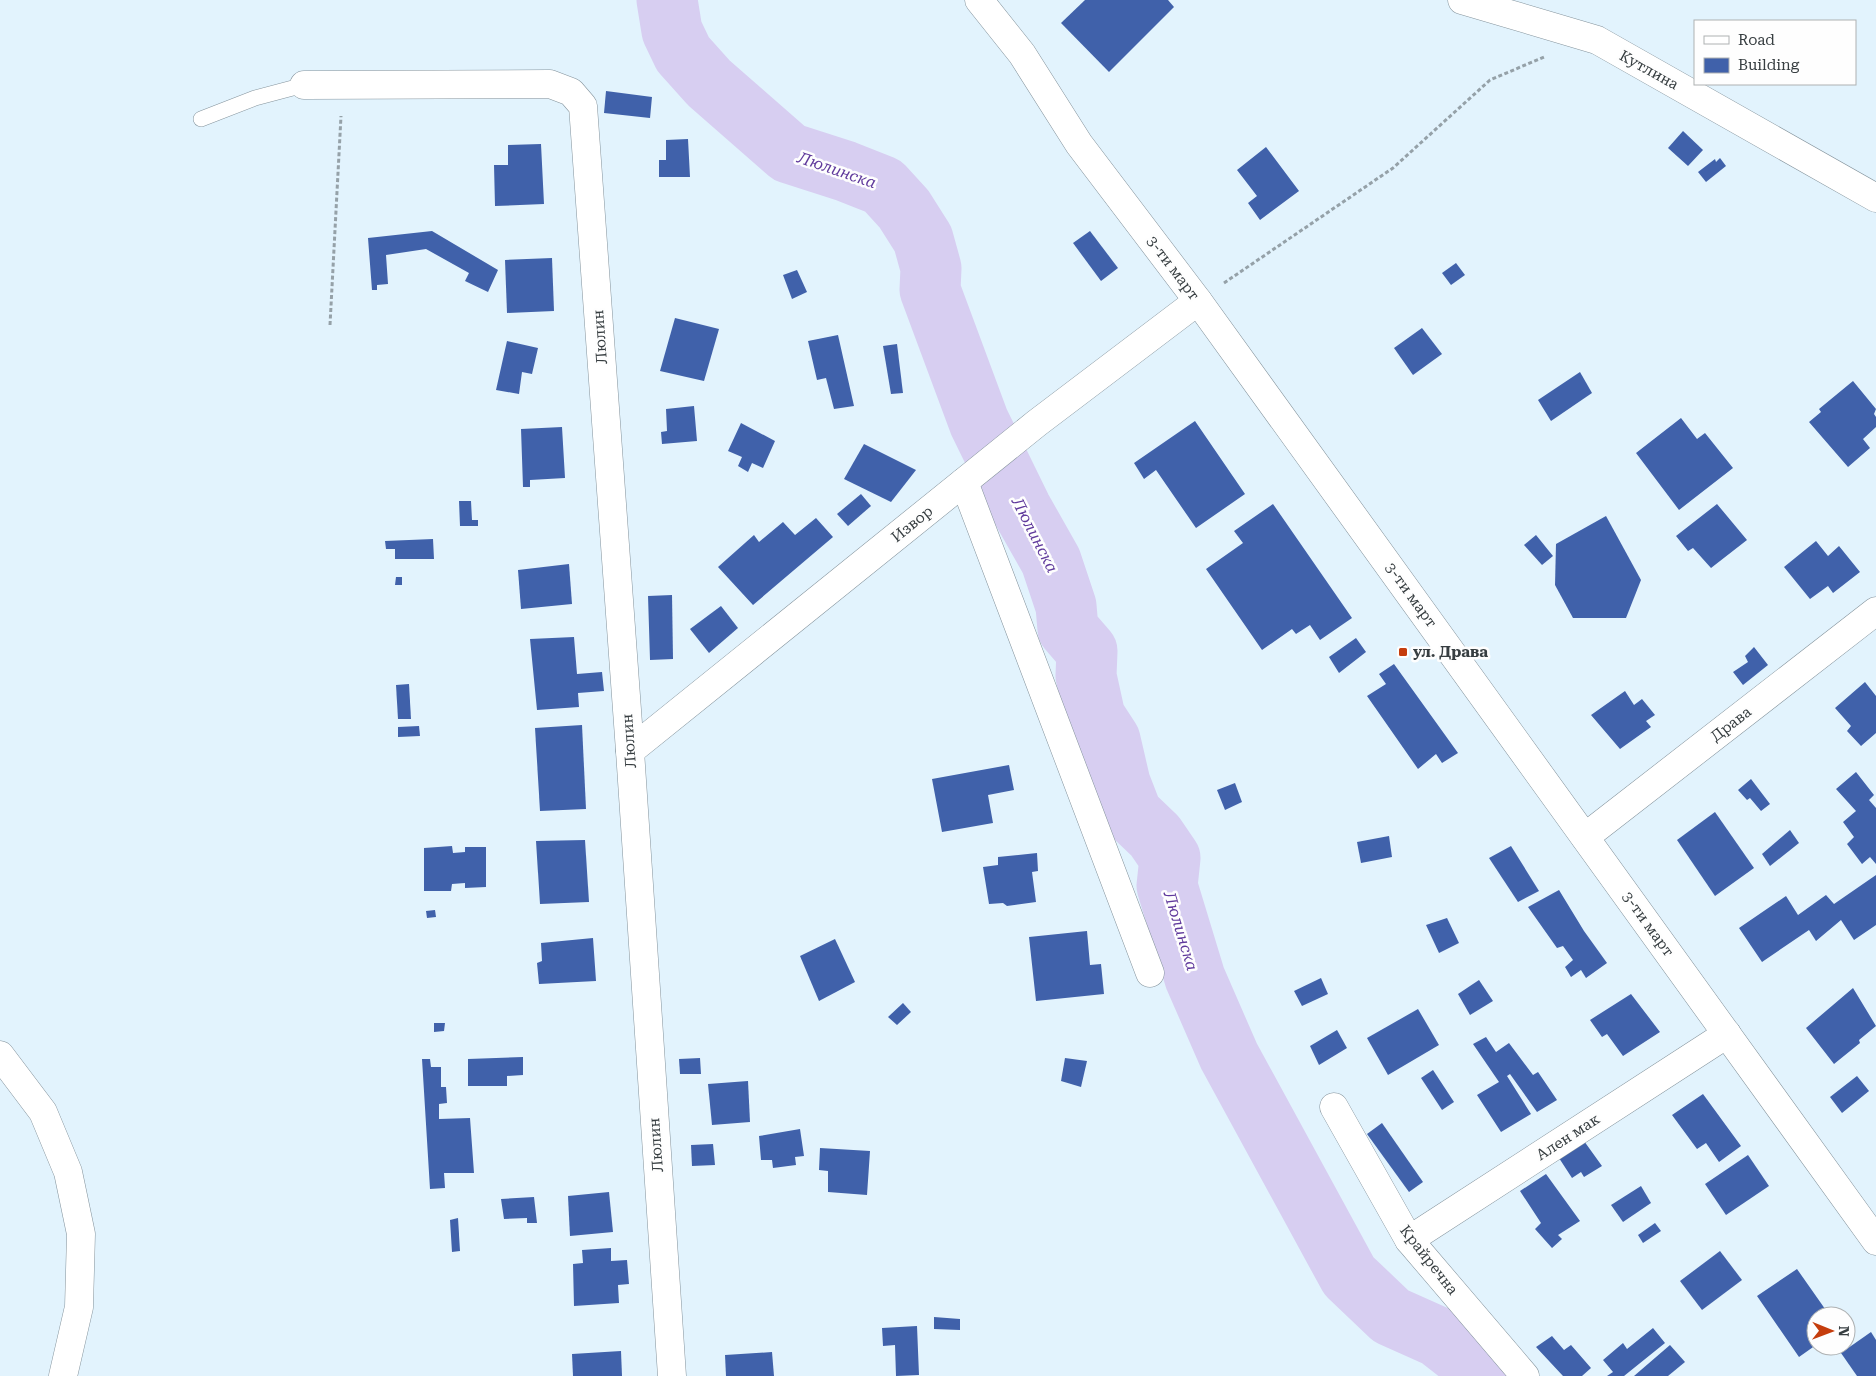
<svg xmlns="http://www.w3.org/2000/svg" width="1876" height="1376" font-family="'Roboto Serif',serif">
<rect width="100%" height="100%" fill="#e2f3fd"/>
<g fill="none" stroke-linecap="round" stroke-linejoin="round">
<polyline stroke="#d7cef1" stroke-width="61" points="667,0 672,31 683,54 709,83 789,153 845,171 883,186 904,209 923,239 931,268 930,290 979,422 1021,508 1051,561 1066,606 1068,629 1087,651 1086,676 1095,717 1110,740 1120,783 1132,814 1155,836 1170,858 1167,886 1195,978 1229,1056 1349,1276 1391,1316 1438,1337 1465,1358 1480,1376"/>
</g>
<g fill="#4061aa">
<polygon points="1085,0 1168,0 1174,7 1109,72 1061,23"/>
<polygon points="606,91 652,97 650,118 604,113"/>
<polygon points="1683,131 1703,150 1688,166 1668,148"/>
<polygon points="688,139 690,177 659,177 659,160 666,160 666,140"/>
<polygon points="541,144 544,204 495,206 494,165 508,165 508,145"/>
<polygon points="1266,147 1299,191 1260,220 1248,203 1257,196 1237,170"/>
<polygon points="1720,158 1726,166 1706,182 1698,172 1715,159 1716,162"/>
<polygon points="432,231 498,270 488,292 465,281 469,273 426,249 386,255 388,284 377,285 377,290 372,290 368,238"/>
<polygon points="1090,231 1118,268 1101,281 1073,243"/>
<polygon points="552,258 554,311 507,313 505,260"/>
<polygon points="1456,263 1465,275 1451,285 1442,273"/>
<polygon points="797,270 807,292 792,299 783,275"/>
<polygon points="675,318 719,329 704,381 660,371"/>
<polygon points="1422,328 1442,354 1413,375 1394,348"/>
<polygon points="838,335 854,406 834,409 826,378 817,380 808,341"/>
<polygon points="507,341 538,348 532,374 522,372 519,394 496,390"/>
<polygon points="897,344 903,393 891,394 883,346"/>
<polygon points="1580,372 1592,393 1551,421 1538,400"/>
<polygon points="1853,381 1876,409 1874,414 1876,417 1876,427 1863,439 1870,448 1848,467 1809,422 1821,412 1819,409"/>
<polygon points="694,406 697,441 662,444 661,432 667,431 666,409"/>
<polygon points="1681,418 1697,439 1705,433 1733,468 1679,510 1636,453"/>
<polygon points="1195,421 1245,494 1196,528 1156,470 1144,479 1134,463"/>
<polygon points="741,423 775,441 763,468 752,463 748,472 738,466 742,457 728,451"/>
<polygon points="562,427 565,478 530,480 530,487 523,487 521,429"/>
<polygon points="864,444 916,470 891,502 844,479"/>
<polygon points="861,494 871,506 848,526 837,514"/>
<polygon points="459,501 471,501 472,520 478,520 478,526 460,526"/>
<polygon points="1273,504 1352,618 1320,640 1310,625 1296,634 1292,629 1262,650 1206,569 1243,543 1234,531"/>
<polygon points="1717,504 1747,540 1711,568 1693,548 1688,551 1676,536"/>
<polygon points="1606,516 1641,580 1626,618 1573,618 1555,585 1556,544"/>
<polygon points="816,518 833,537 753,605 718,567 754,535 759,542 783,522 795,535"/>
<polygon points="1536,535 1553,556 1542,565 1524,545"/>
<polygon points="433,539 434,559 395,559 395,549 386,549 385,541"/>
<polygon points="1816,541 1828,556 1839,546 1860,572 1833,593 1828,586 1810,599 1784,567"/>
<polygon points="569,564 572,604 521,609 518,570"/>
<polygon points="396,577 402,577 402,585 395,585"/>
<polygon points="672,595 673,659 650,660 648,596"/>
<polygon points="721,606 738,628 709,653 690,629"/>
<polygon points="574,637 577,674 602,672 604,691 578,693 579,707 537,710 530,639"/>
<polygon points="1356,638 1366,652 1339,673 1329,657"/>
<polygon points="1754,647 1768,665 1743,685 1733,672 1748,662 1745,656"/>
<polygon points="1394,664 1458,753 1442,763 1436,754 1418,769 1367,696 1386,684 1379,674"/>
<polygon points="1865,682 1876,696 1876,733 1861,746 1847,731 1851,726 1835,708"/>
<polygon points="409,684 411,719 398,719 396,685"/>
<polygon points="1625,691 1634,705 1642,699 1655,715 1646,721 1651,727 1620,749 1591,715"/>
<polygon points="582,725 586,809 540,811 535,728"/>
<polygon points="419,726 420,736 398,737 398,727"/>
<polygon points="1009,765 1014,790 988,795 993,823 942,832 932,779"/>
<polygon points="1856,772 1874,795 1869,800 1876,808 1876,864 1870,857 1862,864 1847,844 1854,837 1843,822 1856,811 1836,789"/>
<polygon points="1751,779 1770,804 1761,811 1750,798 1747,800 1738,790"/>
<polygon points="1235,783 1242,802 1225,810 1217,790"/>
<polygon points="1715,812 1754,868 1715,896 1677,840"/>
<polygon points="1790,830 1799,843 1770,866 1762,854"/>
<polygon points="1389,836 1392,857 1361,863 1357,842"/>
<polygon points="585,840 589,902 540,904 536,841"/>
<polygon points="452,846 453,853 465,852 465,847 486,847 486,887 465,888 465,883 452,884 451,891 424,891 424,848"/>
<polygon points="1511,846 1539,891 1518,902 1489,858"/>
<polygon points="1037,853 1038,871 1032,872 1036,902 1007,906 1003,903 989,904 983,867 998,865 998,857"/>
<polygon points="1876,875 1876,925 1854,940 1841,920 1816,941 1809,930 1762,962 1739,928 1786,896 1798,915 1826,895 1834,904"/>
<polygon points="1559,890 1584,931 1607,963 1586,978 1581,970 1571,977 1565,967 1573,960 1563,946 1557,948 1528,907"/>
<polygon points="435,910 436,917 427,918 426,911"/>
<polygon points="1447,918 1459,943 1439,953 1426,925"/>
<polygon points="1087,931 1090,965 1101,964 1104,994 1036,1001 1029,937"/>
<polygon points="593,938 596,981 539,984 537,963 542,961 541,943"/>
<polygon points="835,939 855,982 819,1001 800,956"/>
<polygon points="1321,978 1328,994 1302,1006 1294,991"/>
<polygon points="1479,980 1493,1001 1470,1015 1458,994"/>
<polygon points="1853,988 1876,1026 1859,1040 1860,1043 1834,1064 1806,1028"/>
<polygon points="1631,994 1660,1032 1623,1056 1607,1034 1602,1037 1590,1020"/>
<polygon points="903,1003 911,1012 897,1025 888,1017"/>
<polygon points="1418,1009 1439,1045 1388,1075 1367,1038"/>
<polygon points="434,1023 445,1023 444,1031 434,1032"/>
<polygon points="1337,1030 1347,1048 1319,1065 1310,1046"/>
<polygon points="1486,1037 1496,1052 1509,1043 1533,1075 1538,1072 1557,1100 1537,1112 1510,1074 1507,1076 1531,1114 1501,1132 1477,1095 1499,1082 1473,1044"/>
<polygon points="523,1057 523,1075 507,1076 507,1086 468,1086 468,1059"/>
<polygon points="700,1058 701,1074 680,1074 679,1059"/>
<polygon points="1065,1058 1087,1061 1081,1087 1061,1081"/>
<polygon points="422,1059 430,1059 431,1067 441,1067 441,1087 446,1087 447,1103 439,1104 439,1119 470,1118 474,1173 444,1173 445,1188 430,1189"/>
<polygon points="1433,1070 1454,1102 1442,1110 1421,1078"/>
<polygon points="1857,1076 1869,1091 1842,1113 1830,1097"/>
<polygon points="748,1081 750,1122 712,1125 708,1084"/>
<polygon points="1703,1094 1741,1146 1719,1162 1706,1143 1697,1149 1672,1115"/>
<polygon points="1382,1123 1423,1182 1409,1192 1367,1134"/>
<polygon points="800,1129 804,1156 795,1157 796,1165 773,1168 772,1160 761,1160 759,1136"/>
<polygon points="1584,1141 1602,1166 1584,1177 1581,1172 1572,1178 1559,1158"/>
<polygon points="713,1144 715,1165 692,1166 691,1145"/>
<polygon points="820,1148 870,1151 867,1195 828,1192 828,1171 819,1170"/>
<polygon points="1748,1155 1769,1186 1726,1215 1705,1184"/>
<polygon points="1546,1174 1580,1221 1558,1235 1562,1239 1552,1248 1535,1229 1541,1223 1520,1191"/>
<polygon points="1641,1186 1651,1203 1623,1222 1611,1205"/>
<polygon points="609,1192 613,1232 570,1236 568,1196"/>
<polygon points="534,1197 537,1223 527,1223 527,1218 504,1219 501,1199"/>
<polygon points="458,1218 460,1251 452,1252 450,1220"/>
<polygon points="1655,1223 1661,1231 1643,1243 1638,1235"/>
<polygon points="611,1248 611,1261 627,1260 629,1284 618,1285 619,1303 574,1306 573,1264 583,1263 582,1250"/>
<polygon points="1720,1251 1742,1280 1702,1310 1680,1281"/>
<polygon points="1797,1269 1830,1316 1816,1316 1816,1345 1799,1357 1757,1296"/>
<polygon points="934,1317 960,1319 960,1330 934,1329"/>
<polygon points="917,1326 919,1375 896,1376 895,1345 883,1346 882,1328"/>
<polygon points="1653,1328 1665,1343 1624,1376 1607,1376 1613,1372 1603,1360 1623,1343 1627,1349"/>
<polygon points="1871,1332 1876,1340 1876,1376 1857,1376 1841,1353"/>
<polygon points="1552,1336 1564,1350 1571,1345 1591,1368 1582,1376 1563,1376 1536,1347"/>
<polygon points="1670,1345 1685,1362 1668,1376 1634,1376"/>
<polygon points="621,1351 622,1376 573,1376 572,1354"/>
<polygon points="772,1352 774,1376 726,1376 725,1355"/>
</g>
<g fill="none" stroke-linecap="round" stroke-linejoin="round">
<defs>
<polyline id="service" points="201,119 255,98 304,85"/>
<g id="minor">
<polyline points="1462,0 1597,40 1876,198"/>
<polyline points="304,85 550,84 571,92 583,106 630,751 672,1376"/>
<polyline points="964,482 1150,973"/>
<polyline points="630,751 1037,423 1198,301"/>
<polyline points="1585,837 1876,611"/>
<polyline points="1334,1107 1409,1240 1525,1376"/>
<polyline points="1409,1240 1727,1034"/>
</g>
<g id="tertiary">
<polyline points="979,0 1022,54 1079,144 1198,301 1876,1241"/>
<polyline points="0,1055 43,1112 68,1172 81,1234 79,1307 63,1376"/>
</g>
</defs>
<use href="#service" stroke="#84939c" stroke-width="16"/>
<use href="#minor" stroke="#84939c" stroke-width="29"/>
<use href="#tertiary" stroke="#84939c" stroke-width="29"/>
<g stroke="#95a1a8" stroke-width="3" stroke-dasharray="4 2.5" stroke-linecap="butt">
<polyline points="1224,283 1393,168 1490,80 1544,57"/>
<polyline points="330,325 341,116"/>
</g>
<use href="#service" stroke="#fff" stroke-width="15"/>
<use href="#minor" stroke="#fff" stroke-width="28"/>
<use href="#tertiary" stroke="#fff" stroke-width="28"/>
</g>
<rect fill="#c53d0d" stroke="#fefefe" stroke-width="2" x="1398" y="647" width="10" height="10" rx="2.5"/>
<g text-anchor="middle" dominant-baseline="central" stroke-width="5" stroke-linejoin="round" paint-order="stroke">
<g font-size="15" fill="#373e41" stroke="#fefefe">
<text transform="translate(1649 70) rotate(29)">Кутлина</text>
<text transform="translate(1173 268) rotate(53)">3-ти март</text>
<text transform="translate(600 337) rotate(-94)">Люлин</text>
<text transform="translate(912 524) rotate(-39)">Извор</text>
<text transform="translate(1411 595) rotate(54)">3-ти март</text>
<text transform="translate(1731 724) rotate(-38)">Драва</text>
<text transform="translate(629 741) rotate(-94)">Люлин</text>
<text transform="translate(1648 924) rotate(54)">3-ти март</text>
<text transform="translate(1568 1137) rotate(-33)">Ален мак</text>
<text transform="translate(656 1145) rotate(-94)">Люлин</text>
<text transform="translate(1429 1260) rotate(52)">Крайречна</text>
</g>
<g font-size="15" font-weight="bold" fill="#373e41" stroke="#fefefe" text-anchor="start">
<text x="1413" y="652">ул. Драва</text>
</g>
<g font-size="16" font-style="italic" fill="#603a9c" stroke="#fefefe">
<text transform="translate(837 170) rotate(19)">Люлинска</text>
<text transform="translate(1035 535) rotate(63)">Люлинска</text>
<text transform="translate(1181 931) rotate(73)">Люлинска</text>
</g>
</g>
<rect x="1694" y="20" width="162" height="65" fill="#fefefe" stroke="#aeb1b2"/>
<rect x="1704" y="36" width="25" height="8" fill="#ffffff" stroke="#aeb1b2"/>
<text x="1738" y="45" font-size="15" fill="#373e41">Road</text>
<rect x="1704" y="58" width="25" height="15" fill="#4061aa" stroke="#aeb1b2"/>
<text x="1738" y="70" font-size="15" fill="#373e41">Building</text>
<g transform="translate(1831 1331) rotate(91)"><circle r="24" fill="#fefefe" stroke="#aeb1b2"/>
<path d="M0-4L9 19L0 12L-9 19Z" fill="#c53d0d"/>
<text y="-8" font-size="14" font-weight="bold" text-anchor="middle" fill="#373e41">N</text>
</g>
</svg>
